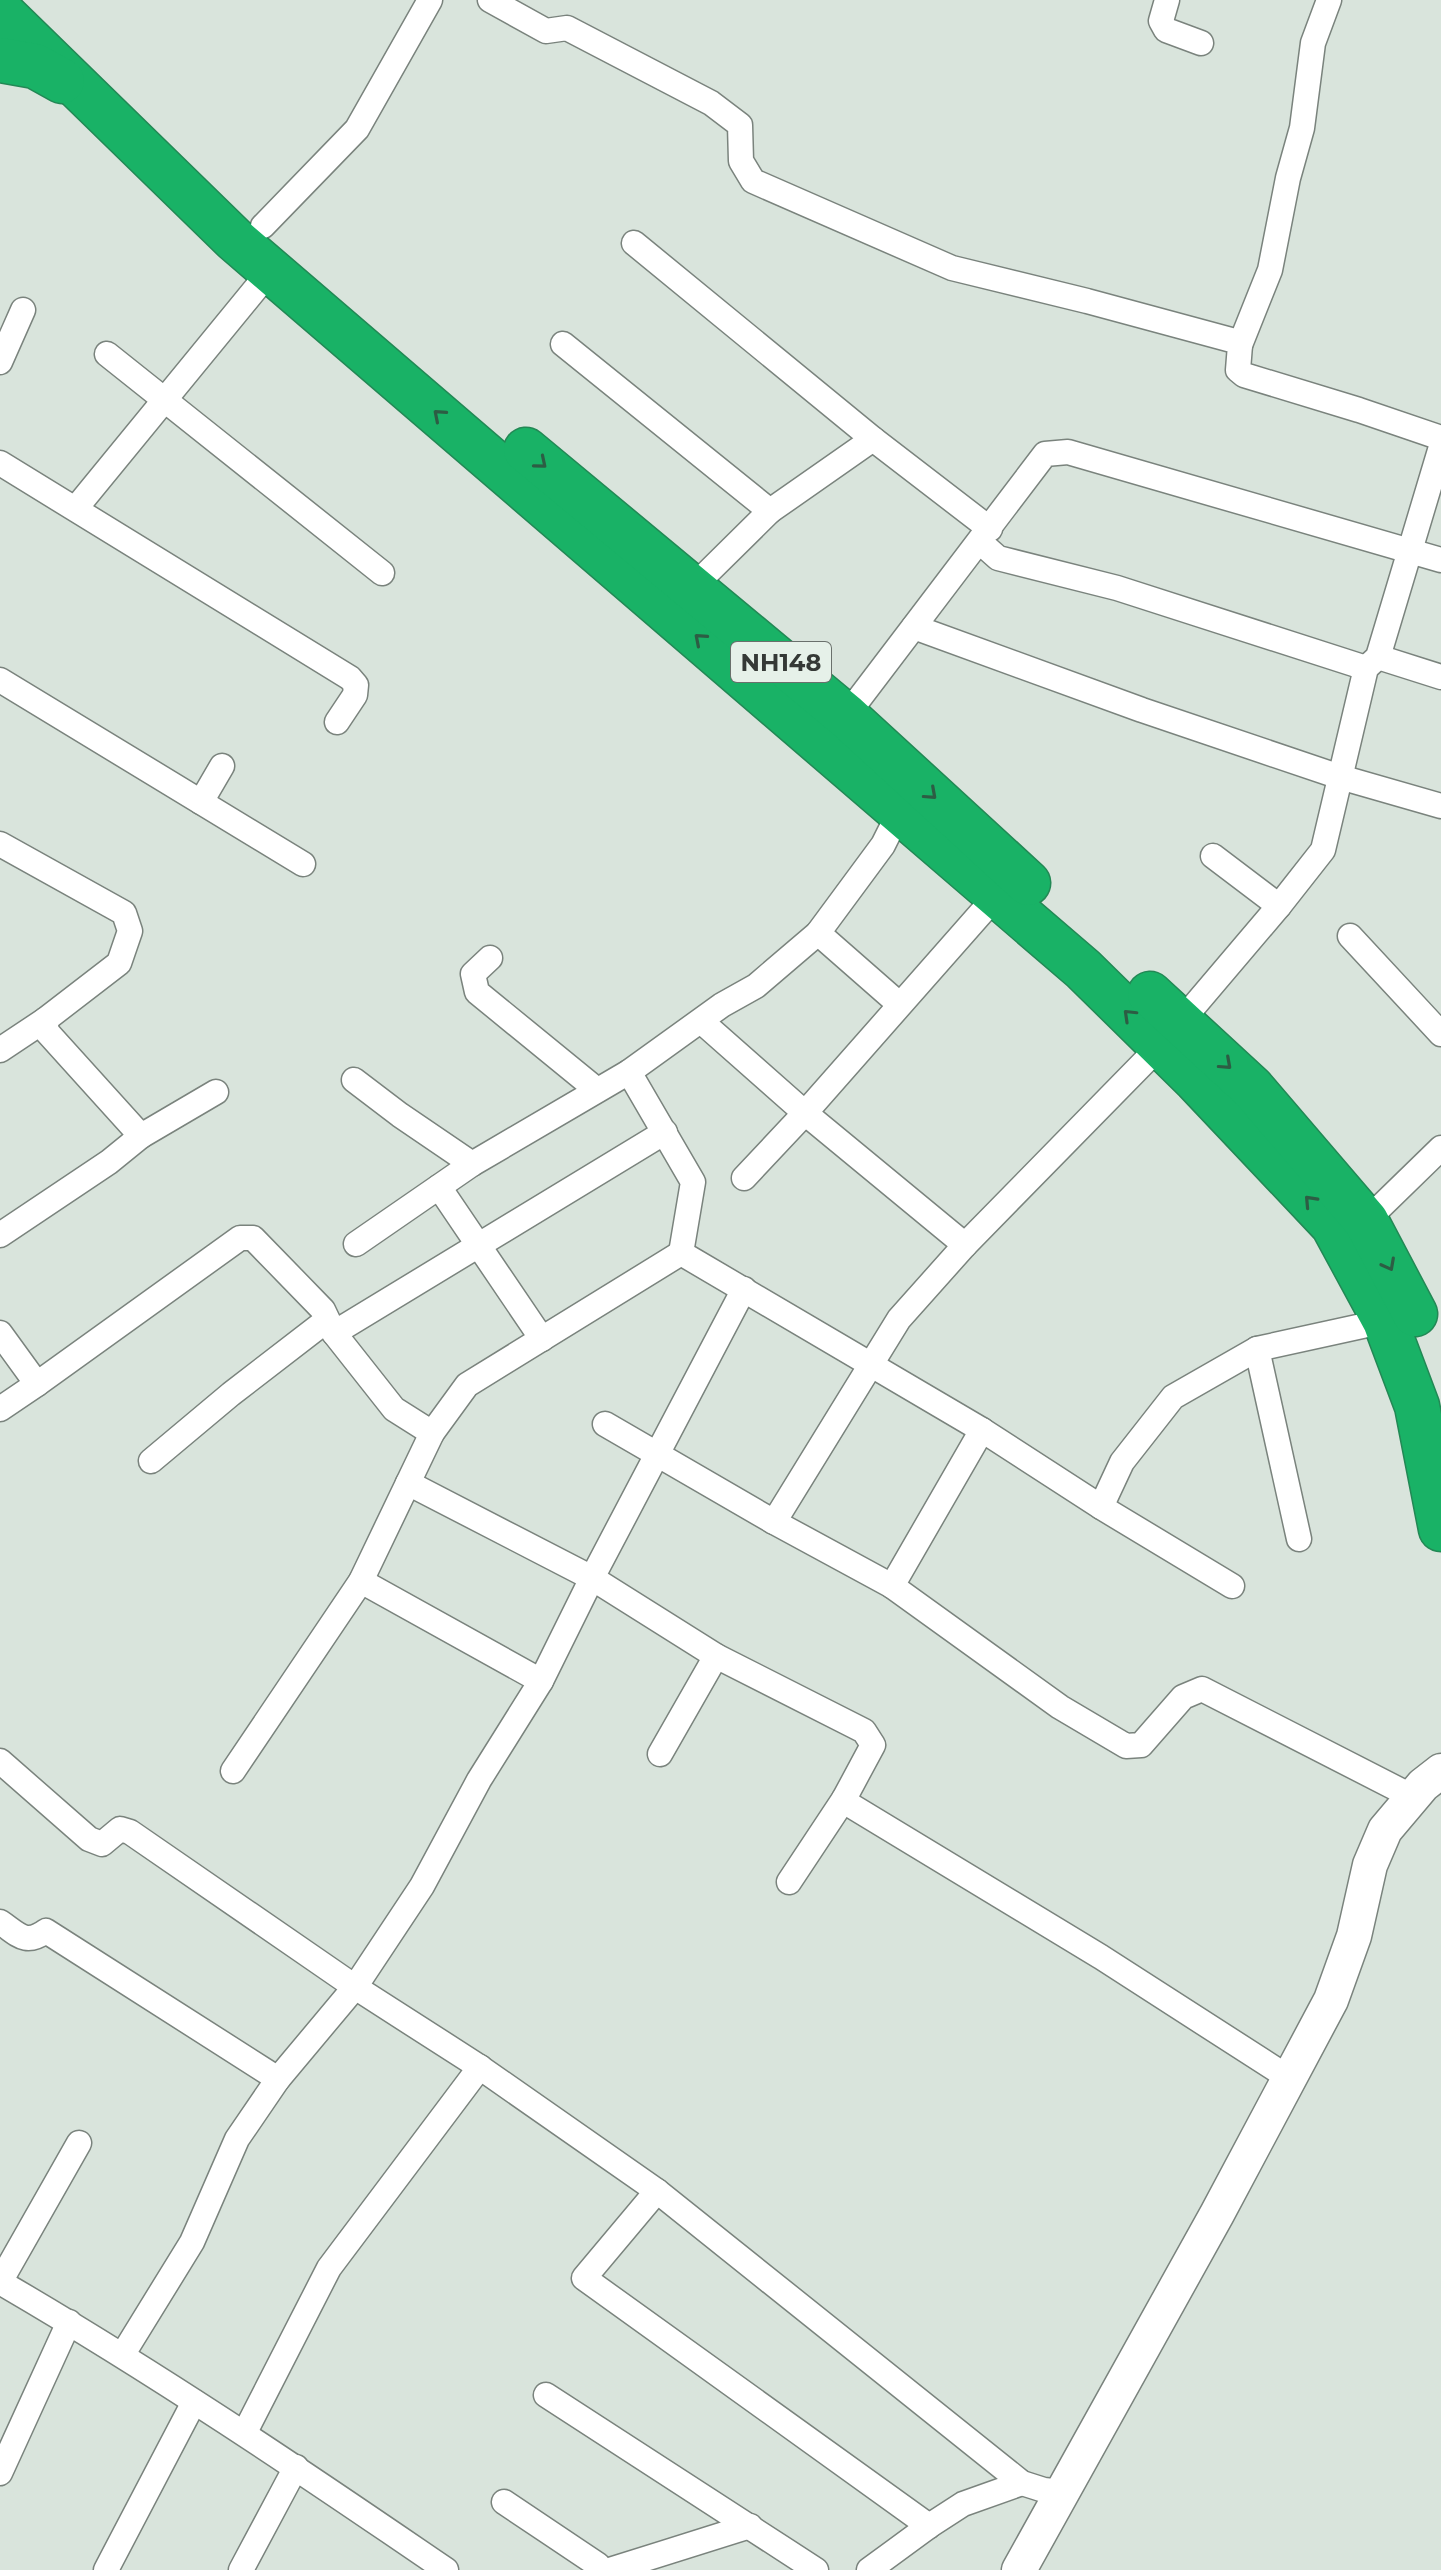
<svg xmlns="http://www.w3.org/2000/svg" width="1441" height="2570" font-family="Montserrat,sans-serif">
<rect width="100%" height="100%" fill="#d9e4dc"/>
<g fill="none" stroke-linecap="round" stroke-linejoin="round">
<defs>
<g id="street">
<polyline points="490,0 546,31 567,28 711,103 740,125 741,161 753,181 952,268 1087,301 1235,341 1240,345 1238,370 1244,375 1359,410 1441,438"/>
<polyline points="1167,0 1161,21 1166,30 1201,43"/>
<polyline points="263,226 357,129 430,0"/>
<polyline points="634,243 873,439 990,529"/>
<polyline points="563,344 770,511"/>
<polyline points="1240,345 1270,270 1288,178 1302,128 1313,43 1329,0"/>
<polyline points="107,354 382,573"/>
<polyline points="0,362 23,310"/>
<polyline points="0,463 350,678 356,685 355,695 337,722"/>
<polyline points="76,508 271,270"/>
<polyline points="980,542 998,558 1117,588 1366,668"/>
<polyline points="692,588 770,511 873,439"/>
<polyline points="914,627 1142,710 1340,777 1441,806"/>
<polyline points="1378,657 1441,677"/>
<polyline points="0,680 303,864"/>
<polyline points="846,716 1045,454 1068,452 1441,560"/>
<polyline points="201,802 222,766"/>
<polyline points="0,844 124,913 130,931 119,963 45,1020 0,1050"/>
<polyline points="1213,856 1279,906"/>
<polyline points="818,933 899,1004"/>
<polyline points="1350,936 1441,1034"/>
<polyline points="490,958 473,974 477,992 597,1090"/>
<polyline points="45,1020 47,1032 141,1136 216,1092"/>
<polyline points="702,1022 805,1113 965,1245"/>
<polyline points="629,1072 693,1182 681,1253 982,1430 1101,1507 1232,1586"/>
<polyline points="354,1080 400,1115 472,1164"/>
<polyline points="744,1178 805,1113 997,895"/>
<polyline points="439,1187 542,1339"/>
<polyline points="1366,1221 1441,1148"/>
<polyline points="0,1235 109,1162 141,1136"/>
<polyline points="356,1244 472,1164 629,1072 722,1005 756,986 818,933 883,845 900,811"/>
<polyline points="0,1333 37,1384 240,1238 253,1238 323,1310 334,1333 394,1409 432,1433"/>
<polyline points="334,1333 665,1132"/>
<polyline points="1257,1349 1299,1539"/>
<polyline points="0,1409 37,1384"/>
<polyline points="605,1424 774,1522 892,1586 1060,1707 1126,1746 1141,1745 1183,1697 1202,1689 1413,1797"/>
<polyline points="151,1461 231,1394 327,1320"/>
<polyline points="408,1483 592,1578 716,1656 864,1731 873,1745 844,1799 850,1805 1101,1957 1289,2078"/>
<polyline points="1101,1507 1122,1462 1173,1397 1257,1349 1385,1321"/>
<polyline points="774,1522 899,1319 965,1245 1161,1045 1279,906 1323,850 1366,668 1378,657 1441,447"/>
<polyline points="361,1581 541,1681"/>
<polyline points="892,1586 982,1430"/>
<polyline points="660,1754 716,1656"/>
<polyline points="0,1761 89,1839 102,1844 120,1829 130,1832 355,1987 478,2066 657,2191 1022,2483 1044,2490 1062,2492"/>
<polyline points="233,1771 361,1581 432,1433 467,1385 681,1253"/>
<polyline points="789,1882 844,1799"/>
<path d="M0,1922C18,1934 25,1946 46,1931L278,2079"/>
<polyline points="657,2191 584,2278 929,2526"/>
<path d="M0,2282C153,2371 300,2470 446,2570"/>
<polyline points="0,2282 79,2143"/>
<polyline points="123,2354 192,2242 237,2139 278,2079 355,1987 422,1886 479,1780 541,1681 592,1578 744,1289"/>
<polyline points="546,2395 816,2570"/>
<polyline points="245,2432 329,2268 480,2067"/>
<polyline points="0,2473 69,2322"/>
<polyline points="504,2502 598,2565 601,2570"/>
<polyline points="106,2570 194,2402"/>
<polyline points="241,2570 296,2467"/>
<polyline points="610,2570 750,2526"/>
<polyline points="869,2570 929,2526 963,2504 1022,2483"/>
</g>
<polyline id="secondary" points="1019,2570 1217,2214 1331,2000 1354,1936 1370,1865 1385,1830 1423,1785 1441,1771"/>
<g id="highway">
<polyline points="0,11 234,239 1083,969 1196,1080 1333,1225 1385,1321 1417,1406 1441,1529"/>
<polyline points="0,60 35,66 62,81"/>
<polyline points="526,450 846,716 1028,883"/>
<polyline points="1150,994 1252,1088 1366,1221 1415,1314"/>
</g>
</defs>
<use href="#street" stroke="#7a837d" stroke-width="27"/>
<use href="#secondary" stroke="#7a837d" stroke-width="37"/>
<use href="#highway" stroke="#238855" stroke-width="47"/>
<use href="#street" stroke="#fff" stroke-width="24"/>
<use href="#secondary" stroke="#fff" stroke-width="34"/>
<use href="#highway" stroke="#19b266" stroke-width="44"/>
</g>
<defs><path id="oneway-chevron" d="M-2-3.5L2.5 0L-2 3.5" fill="none" stroke-width="1.6" stroke-linecap="round" stroke-linejoin="round" transform="scale(2)"/></defs>
<g stroke="#2d5d44">
<use href="#oneway-chevron" transform="translate(439 415) rotate(-139)"/>
<use href="#oneway-chevron" transform="translate(541 463) rotate(40)"/>
<use href="#oneway-chevron" transform="translate(700 639) rotate(-139)"/>
<use href="#oneway-chevron" transform="translate(931 794) rotate(42)"/>
<use href="#oneway-chevron" transform="translate(1129 1015) rotate(-136)"/>
<use href="#oneway-chevron" transform="translate(1226 1064) rotate(42)"/>
<use href="#oneway-chevron" transform="translate(1310 1201) rotate(-133)"/>
<use href="#oneway-chevron" transform="translate(1389 1265) rotate(62)"/>
</g>
<g text-anchor="middle" dominant-baseline="central" stroke-width="6" stroke-linejoin="round" paint-order="stroke">
<rect fill="#e6f1e9" stroke="#6a706c" stroke-width="2" x="731" y="642" width="100" height="40" rx="6"/>
<g font-size="24" font-weight="bold" fill="#353936">
<text x="781" y="662">NH148</text>
</g>
</g>
</svg>
